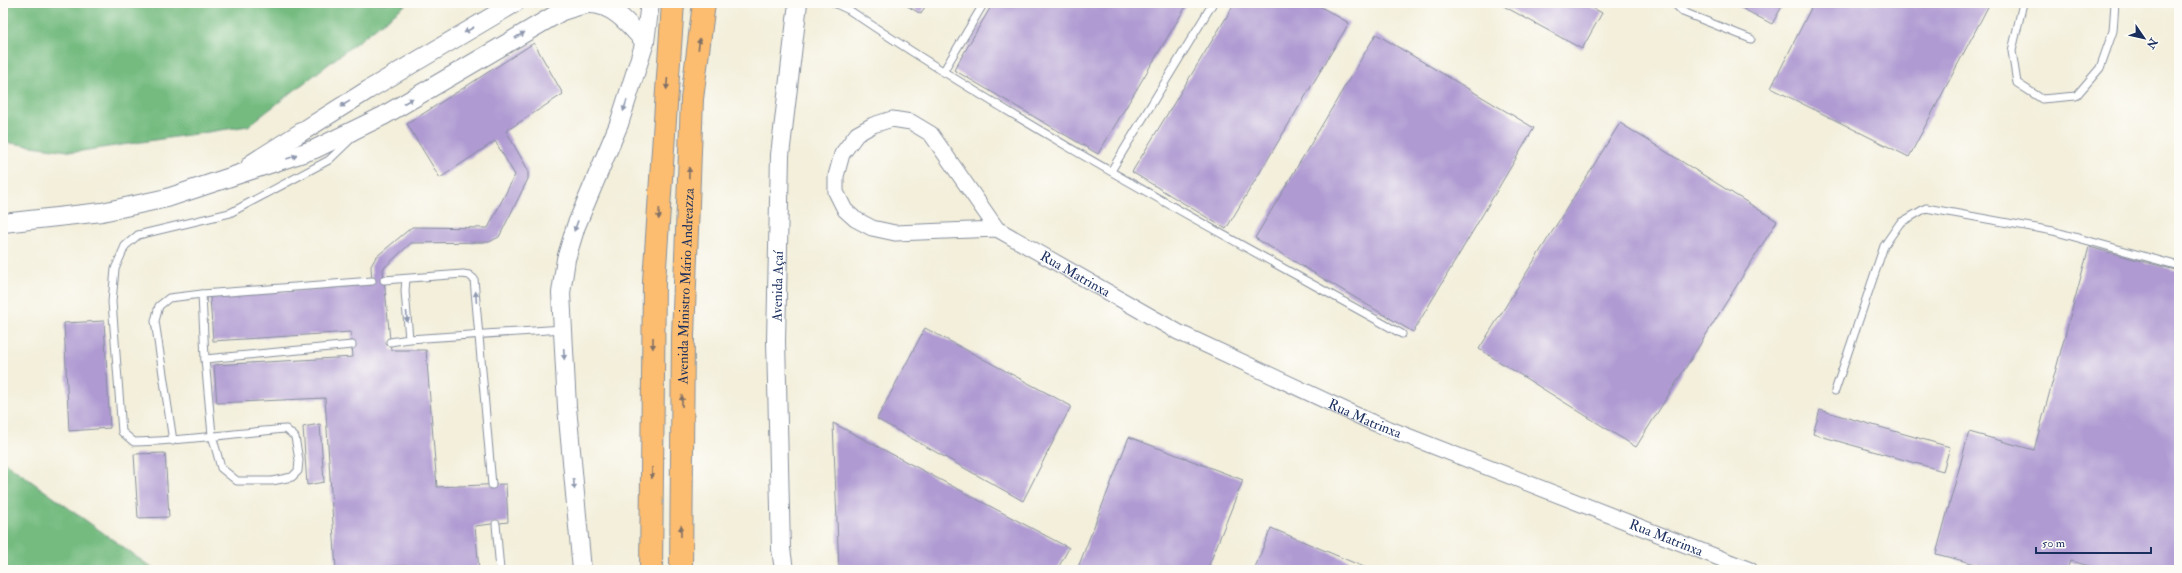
<svg xmlns="http://www.w3.org/2000/svg" width="2182" height="573" font-family="'IM FELL Double Pica',serif">
<rect width="100%" height="100%" fill="#fdfcf7"/>
<filter id="ink" filterUnits="userSpaceOnUse"><feTurbulence type="fractalNoise" baseFrequency=".025" numOctaves="2"/><feDisplacementMap in="SourceGraphic" scale="8" xChannelSelector="R" yChannelSelector="G"/><feConvolveMatrix kernelMatrix="1 2 1 2 8 2 1 2 1" color-interpolation-filters="sRGB"/></filter>
<filter id="wash" filterUnits="userSpaceOnUse"><feTurbulence type="fractalNoise" baseFrequency=".012" numOctaves="4" result="noise"/><feDisplacementMap in="SourceGraphic" scale="16" xChannelSelector="R" yChannelSelector="G"/><feGaussianBlur stdDeviation="0.9" result="paint"/><feColorMatrix in="noise" values="0 0 0 0 0 0 0 0 0 0 0 0 0 0 0 0 0 1.4 0 .05"/><feComposite in="paint" operator="in"/></filter>
<g filter="url(#wash)">
<rect width="100%" height="100%" fill="#f3efdb"/>
<g fill="#74bb80" stroke="#48756f">
<polygon points="3,3 408,3 248,126 75,152 3,142"/>
<polygon points="3,461 155,570 3,570"/>
</g>
<g id="blocks">
<g fill="#af9ad2">
<polygon points="902,3 927,3 921,14"/>
<polygon points="993,3 1188,3 1098,154 954,70"/>
<polygon points="1235,3 1314,3 1349,23 1226,229 1132,172"/>
<polygon points="1498,3 1584,3 1602,13 1582,49"/>
<polygon points="1732,3 1784,3 1772,24"/>
<polygon points="1803,3 1990,3 1909,157 1771,88 1811,8"/>
<polygon points="1376,34 1534,128 1413,332 1255,238"/>
<polygon points="534,43 563,94 506,131 528,170 528,179 499,237 489,242 411,243 383,269 391,350 426,350 437,487 506,484 508,522 475,526 479,570 407,570 407,565 374,568 374,570 336,570 325,398 217,403 214,365 353,357 351,332 213,341 210,297 372,285 371,266 376,257 412,227 488,228 515,175 495,141 440,178 407,124"/>
<polygon points="1620,123 1777,221 1636,447 1479,349"/>
<polygon points="2089,247 2179,271 2179,570 2105,570 2070,561 2067,570 1999,570 1936,554 1969,432 2034,450"/>
<polygon points="104,321 110,428 69,431 64,323"/>
<polygon points="925,328 1071,406 1023,501 877,419"/>
<polygon points="1820,410 1950,447 1943,471 1813,434"/>
<polygon points="833,423 1069,548 1057,570 839,570"/>
<polygon points="320,424 324,482 307,485 303,427"/>
<polygon points="1129,437 1243,480 1207,570 1077,570"/>
<polygon points="165,453 169,517 138,518 134,454"/>
<polygon points="1271,528 1371,570 1254,570"/>
</g>
</g>
</g>
<g filter="url(#ink)">
<use href="#blocks" fill-opacity="0" stroke="#878f9c" stroke-width="1"/>
<g fill="none" stroke-linecap="round" stroke-linejoin="round">
<defs>
<g id="service">
<path d="M834,3L849,10C1026,130 1216,230 1402,334"/>
<polyline points="1674,3 1683,12 1751,39"/>
<polyline points="2023,3 2012,51 2017,83 2042,99 2076,96 2100,68 2113,31 2115,3"/>
<polyline points="943,72 984,3"/>
<polyline points="1111,171 1213,3"/>
<polyline points="406,279 405,291 409,339 563,329"/>
<polyline points="384,280 463,274 469,275 474,279 492,485"/>
<path d="M202,294L205,359L212,435L221,468L237,481H272L292,477L298,471L299,460L295,437L286,429C235,433 185,441 134,442L122,432L112,302L115,269L125,246L138,235L230,213L329,160L354,136"/>
<polyline points="390,342 409,339"/>
<polyline points="205,359 352,345"/>
<polyline points="1835,391 1884,246 1900,223 1926,208 2053,231 2179,266"/>
<polyline points="173,441 155,321 159,306 169,298 202,294 372,281"/>
<polyline points="496,524 500,570"/>
</g>
<g id="minor">
<path id="s1" d="M997,229L895,233L872,228L855,219L845,210L836,192V176L842,154L857,134L873,125L892,119L911,122L931,134L997,229L1178,332L1369,421L1750,570"/>
</g>
<g id="tertiary">
<polyline points="251,164 368,90 515,3"/>
<path d="M3,223L102,212L167,198L315,149L383,116L562,11C571,9 581,4 590,4C614,4 630,26 645,42"/>
<polyline points="582,570 567,407 561,293 566,259 576,226 619,124 645,42 650,3"/>
<path id="s2" d="M784,570L781,549L776,341L780,155L798,3"/>
</g>
<g id="primary">
<polyline points="651,570 654,281 673,3"/>
<path id="s3" d="M681,570L683,336L692,99L704,3"/>
</g>
</defs>
<use href="#service" stroke="#878f9c" stroke-width="9"/>
<use href="#minor" stroke="#878f9c" stroke-width="17"/>
<use href="#tertiary" stroke="#878f9c" stroke-width="20"/>
<use href="#primary" stroke="#878f9c" stroke-width="24"/>
<use href="#service" stroke="#fff" stroke-width="7"/>
<use href="#minor" stroke="#fff" stroke-width="15"/>
<use href="#tertiary" stroke="#fff" stroke-width="18"/>
<use href="#primary" stroke="#fcbd6f" stroke-width="22"/>
</g>
<defs><path id="oneway-solid" d="M-6-.8H1V-3.2L6.5 0L1 3.2V.8H-6Z"/></defs>
<g fill="#8d97ae">
<use href="#oneway-solid" transform="translate(469 30) rotate(150)"/>
<use href="#oneway-solid" transform="translate(520 35) rotate(-30)"/>
<use href="#oneway-solid" transform="translate(408 101) rotate(-30)"/>
<use href="#oneway-solid" transform="translate(345 104) rotate(148)"/>
<use href="#oneway-solid" transform="translate(625 106) rotate(108)"/>
<use href="#oneway-solid" transform="translate(292 157) rotate(-19)"/>
<use href="#oneway-solid" transform="translate(576 226) rotate(110)"/>
<use href="#oneway-solid" transform="translate(476 297) rotate(-94)"/>
<use href="#oneway-solid" transform="translate(407 317) rotate(85)"/>
<use href="#oneway-solid" transform="translate(564 354) rotate(87)"/>
<use href="#oneway-solid" transform="translate(574 484) rotate(85)"/>
</g>
<g fill="#806f66">
<use href="#oneway-solid" transform="translate(699 44) rotate(-83)"/>
<use href="#oneway-solid" transform="translate(667 84) rotate(94)"/>
<use href="#oneway-solid" transform="translate(689 173) rotate(-88)"/>
<use href="#oneway-solid" transform="translate(659 214) rotate(94)"/>
<use href="#oneway-solid" transform="translate(653 343) rotate(91)"/>
<use href="#oneway-solid" transform="translate(682 401) rotate(-90)"/>
<use href="#oneway-solid" transform="translate(652 473) rotate(91)"/>
<use href="#oneway-solid" transform="translate(681 531) rotate(-90)"/>
</g>
</g>
<g text-anchor="middle" dominant-baseline="central" stroke-width="3" stroke-linejoin="round" paint-order="stroke">
<g font-size="14" fill="#1b2f5e" stroke="#fdfcf7">
<text stroke="none"><textPath href="#s1" startOffset="529">Rua Matrinxa</textPath></text>
<text stroke="none"><textPath href="#s3" startOffset="284">Avenida Ministro Mário Andreazza</textPath></text>
<text stroke="none"><textPath href="#s2" startOffset="284">Avenida Açaí</textPath></text>
<text stroke="none"><textPath href="#s1" startOffset="853">Rua Matrinxa</textPath></text>
<text stroke="none"><textPath href="#s1" startOffset="1177">Rua Matrinxa</textPath></text>
</g>
</g>
<rect width="2182" height="573" fill="none" stroke="#fdfcf7" stroke-width="16"/>
<g transform="translate(2144 38) rotate(124)" stroke="#fdfcf7" stroke-width="3" paint-order="stroke">
<path d="M0-3L7 15L0 10L-7 15Z" fill="#1b2f5e"/>
<text y="-6" font-size="11" font-weight="bold" text-anchor="middle" fill="#1b2f5e">N</text>
</g>
<path d="M2036 547v6h115v-6" fill="none" stroke="#1b2f5e" stroke-width="2"/>
<text x="2042" y="547" font-size="12" fill="#1b2f5e" stroke="#fdfcf7" stroke-width="3" paint-order="stroke">50 m</text>
</svg>
